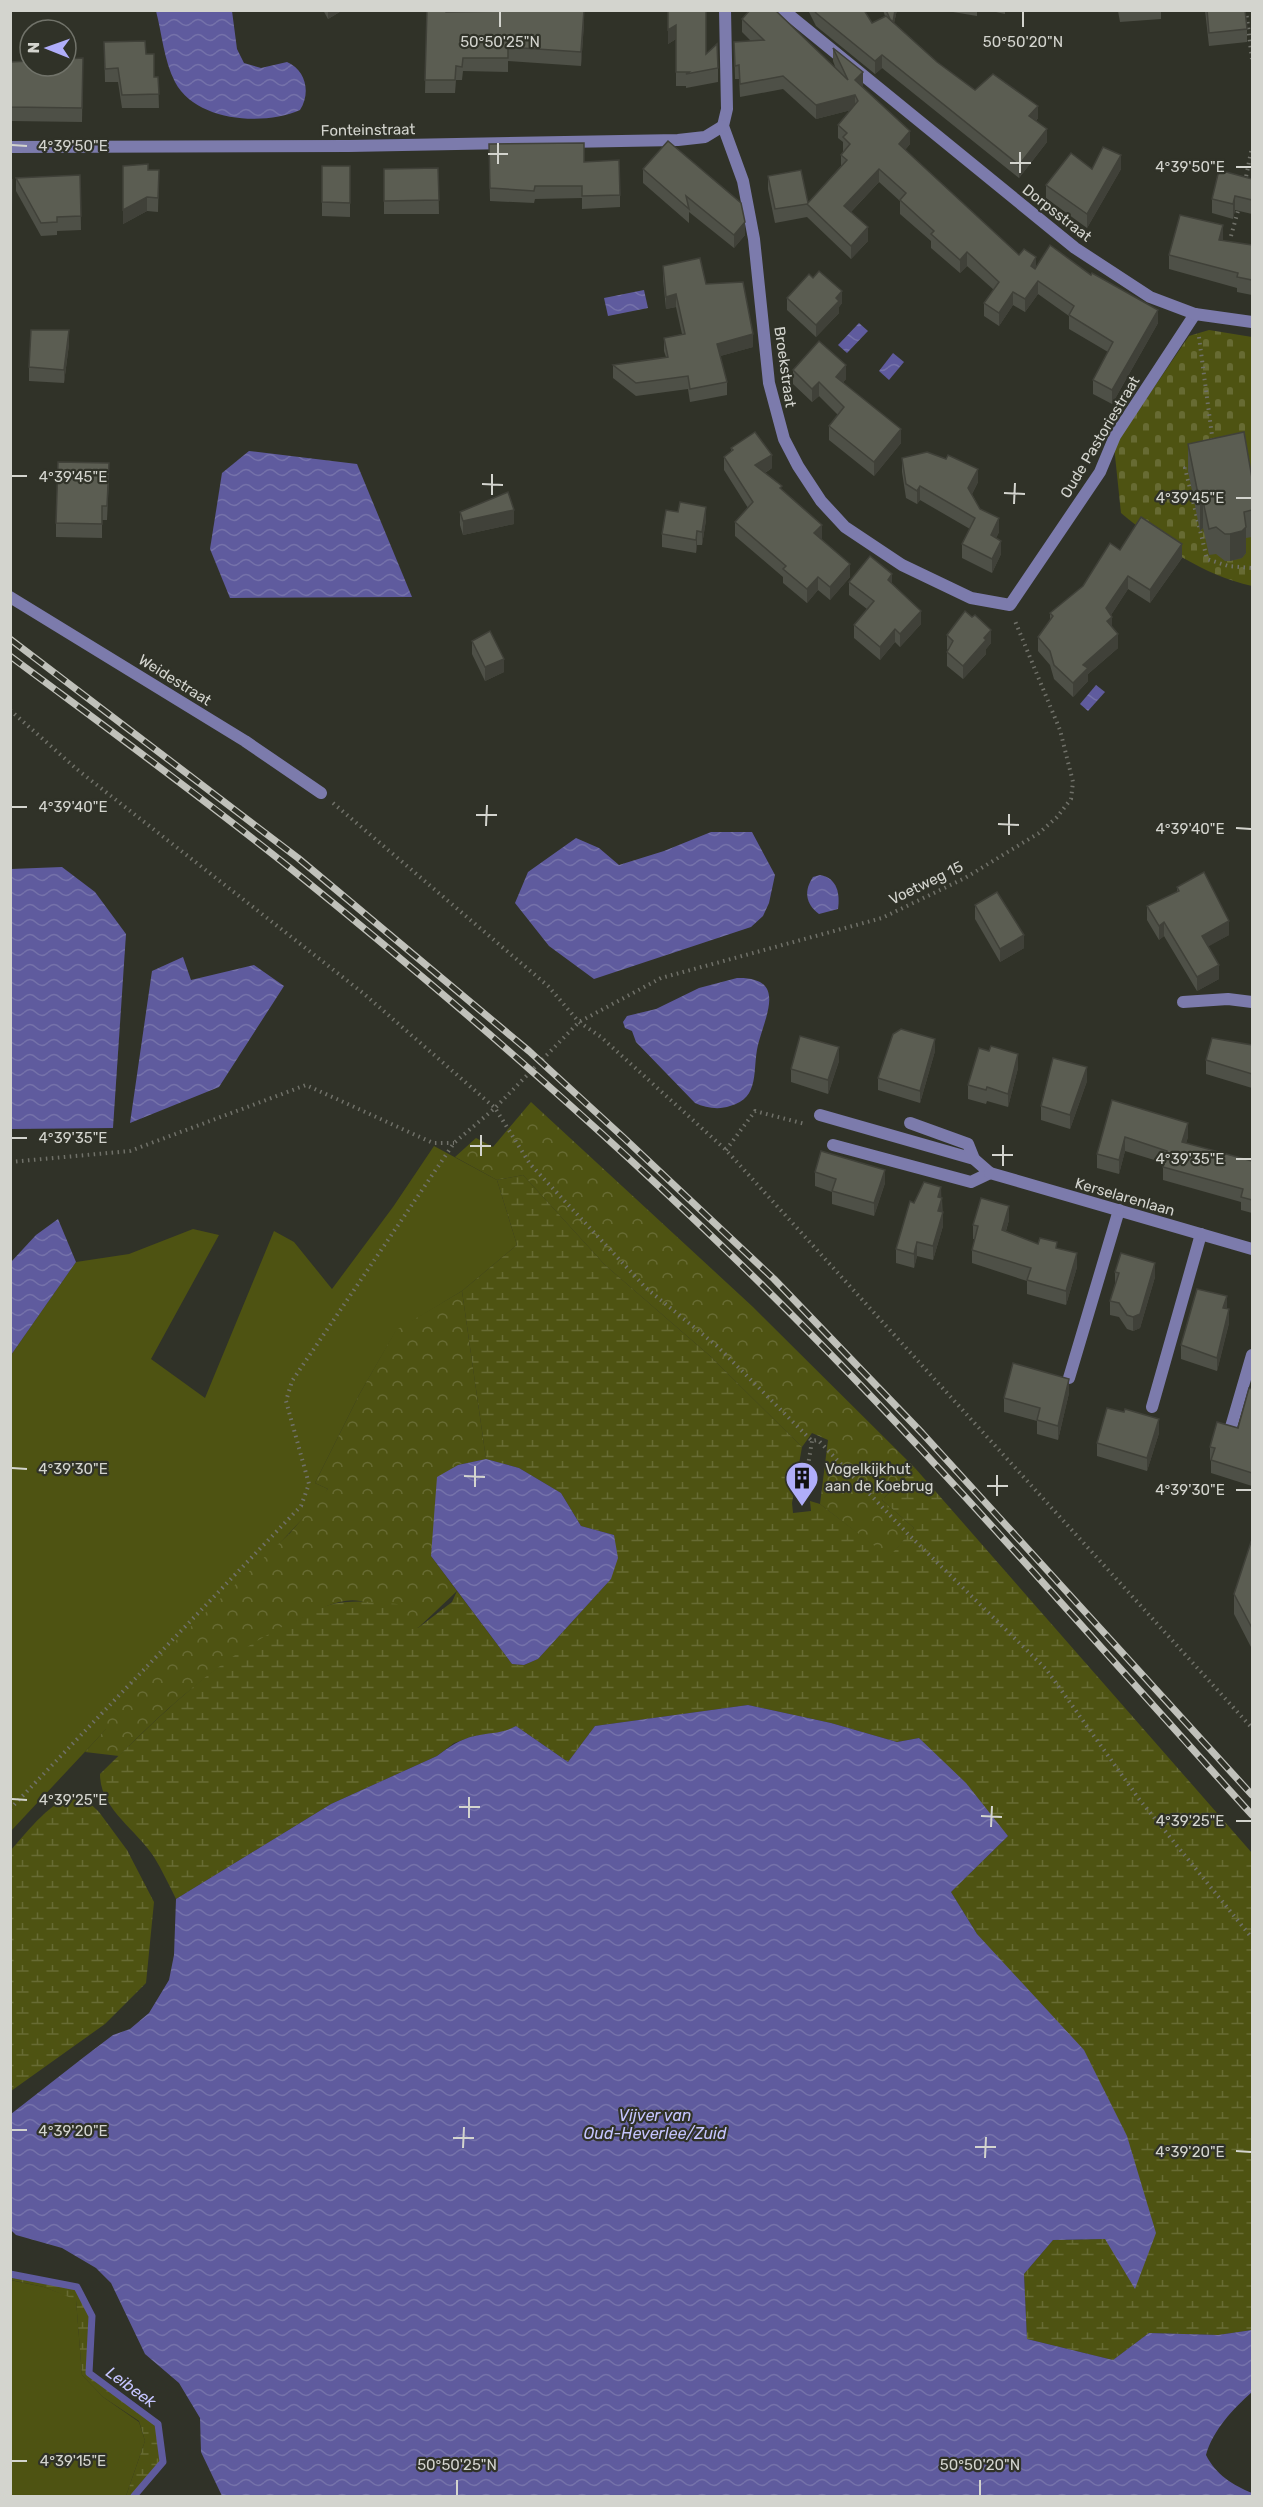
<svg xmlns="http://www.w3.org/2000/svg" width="1263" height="2507" font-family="Rubik,sans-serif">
<defs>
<pattern id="forest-crowns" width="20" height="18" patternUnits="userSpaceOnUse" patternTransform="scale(1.5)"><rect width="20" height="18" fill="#4e5312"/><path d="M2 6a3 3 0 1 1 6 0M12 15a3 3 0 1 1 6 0" fill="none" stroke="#676b33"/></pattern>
<pattern id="wetland-marsh" width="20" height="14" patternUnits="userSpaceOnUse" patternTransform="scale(1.5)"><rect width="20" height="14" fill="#4e5312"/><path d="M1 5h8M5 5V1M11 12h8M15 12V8" fill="none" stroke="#676b33"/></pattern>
<pattern id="cemetery-stones" width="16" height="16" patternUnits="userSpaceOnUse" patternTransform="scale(1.5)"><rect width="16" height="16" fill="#4e5312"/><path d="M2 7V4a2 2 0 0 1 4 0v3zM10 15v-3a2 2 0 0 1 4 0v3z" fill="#676b33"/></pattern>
<pattern id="water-waves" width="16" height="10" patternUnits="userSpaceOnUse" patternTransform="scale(1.5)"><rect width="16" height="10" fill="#5f5b9e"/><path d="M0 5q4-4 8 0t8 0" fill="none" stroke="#7572aa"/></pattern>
</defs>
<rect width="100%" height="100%" fill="#303228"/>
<g fill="#4e5312">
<polygon points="434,1146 497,1180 517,1245 462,1291 396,1331 359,1395 315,1483 328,1489 322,1498 11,1831 11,1355 76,1262 129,1254 193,1229 219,1235 151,1359 205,1398 274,1231 294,1242 332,1289 393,1207"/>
<polygon points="10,2280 44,2287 76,2299 82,2375 103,2397 139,2422 145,2441 126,2496 11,2496"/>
</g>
<g fill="url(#forest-crowns)">
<polygon points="531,1102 753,1307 915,1468 882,1500 914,1528 889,1558 820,1504 828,1440 812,1433 802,1447 710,1356 605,1265 523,1175 497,1180 455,1157 476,1138 493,1147"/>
<path d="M462,1291L486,1459L458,1465L431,1556L457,1591L418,1628C400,1620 379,1605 360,1601C342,1597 319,1609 304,1617C232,1650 174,1700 119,1756L85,1752L106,1729L99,1713L290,1533L328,1489L315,1483L359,1395L396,1330Z"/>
</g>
<g fill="url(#wetland-marsh)">
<path d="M523,1175L605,1265L710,1356L802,1447L792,1503L793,1513L811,1511L810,1501L820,1504L889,1557L914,1528L882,1500L915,1468L1252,1853V2330L1218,2335L1149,2333L1113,2360L1027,2339L1024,2274L1053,2240L1105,2239L977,1934L951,1892L1008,1836L919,1738L897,1742L831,1723L748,1705L595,1726L568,1762L516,1726L505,1732L474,1736L454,1743L437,1756L331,1804L176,1899C169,1885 162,1870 154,1857C136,1829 100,1809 100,1774C159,1717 216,1658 292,1622C304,1617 317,1608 329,1605C352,1599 374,1602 397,1604L418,1628L452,1602L457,1591L512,1664L524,1665L538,1659L611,1579L614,1535L581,1526L561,1493L519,1468L486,1459L462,1291L517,1245L497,1180Z"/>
<path d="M79,1793L99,1812L127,1850L154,1902L146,1983L105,2024L11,2091V1850C31,1828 49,1802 79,1793Z"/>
<polygon points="11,2274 77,2287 92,2316 90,2373 158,2424 163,2462 134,2496 126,2496 145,2441 139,2421 103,2397 82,2375 76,2300 44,2287 11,2280"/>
</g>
<path fill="url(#cemetery-stones)" d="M1209,330L1252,337V586C1203,575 1159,545 1121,513L1114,446L1189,336Z"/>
<g fill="url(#water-waves)">
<path d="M156,11H232L237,49L244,63L261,68L287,62C306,70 311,93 300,110C264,126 196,122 175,82C164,61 162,34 156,11Z"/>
<polygon points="644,290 648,308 608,316 604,298"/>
<polygon points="859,323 868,331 847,353 838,345"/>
<polygon points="893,353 904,362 889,380 879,371"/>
<polygon points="249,451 357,464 412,597 230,598 210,549 222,473"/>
<polygon points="1096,685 1105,692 1088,711 1080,704"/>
<polygon points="711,832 752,832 775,875 769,903 763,916 751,927 594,979 549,946 515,903 528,872 576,838 599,848 619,865 664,851"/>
<polygon points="62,867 95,892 126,934 113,1128 11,1129 11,869"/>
<path d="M820,875C838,878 840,895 838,909L819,914C805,904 804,890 813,877Z"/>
<polygon points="183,957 191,980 254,965 284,986 219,1087 130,1123 152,971"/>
<path d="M737,978C788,977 765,1016 758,1045C752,1069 761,1098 730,1106C719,1110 706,1108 695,1103L636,1042L632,1031L625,1028L623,1022L627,1016L656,1009L699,988Z"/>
<polygon points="58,1219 76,1262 11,1355 11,1262 36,1235"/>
<polygon points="486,1459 519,1468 561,1493 581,1526 614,1535 618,1558 611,1579 538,1659 524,1665 512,1664 431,1556 437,1477 458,1465"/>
<path d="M748,1705L831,1723L897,1742L919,1738L966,1783L1008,1836L951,1892L977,1934L1084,2050L1127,2136L1156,2233L1135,2289L1105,2239L1053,2240L1024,2274L1027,2339L1113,2360L1149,2333L1218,2335L1252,2330V2392C1233,2409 1213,2430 1206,2455C1216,2475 1233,2485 1252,2493V2496H222L201,2452L200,2418L179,2383L145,2354L111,2283L96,2268L62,2248L16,2235L11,2230V2114L84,2057L113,2035L130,2029L149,2013L169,1980L174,1955L176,1899L331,1804L437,1756C449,1747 460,1739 475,1736C490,1732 502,1734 516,1726L568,1762L595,1726Z"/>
</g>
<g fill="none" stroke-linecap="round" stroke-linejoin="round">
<polyline stroke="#5f5b9e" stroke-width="7" points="10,2274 77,2287 92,2316 89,2373 158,2424 163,2462 134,2496"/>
<g stroke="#707169" stroke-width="4" stroke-dasharray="1.5 4.5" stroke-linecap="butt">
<polyline points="1246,10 1252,59"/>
<polyline points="1245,182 1252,147"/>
<polyline points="1231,236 1239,207"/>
<polyline points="1199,337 1213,443"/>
<polyline points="1191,465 1185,468 1207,559 1228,566 1252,568"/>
<polyline points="10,710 79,771 363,993 495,1108 530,1164 646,1288 717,1346 812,1441 818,1440 907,1533 1046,1669 1139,1799 1252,1938"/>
<polyline points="333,803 548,986 579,1022 601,1037 726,1150 1252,1728"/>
<polyline points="726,1150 755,1111 805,1124"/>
<polyline points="10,1162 130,1151 306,1085 433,1143 454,1143"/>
<polyline points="802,1502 812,1441"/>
<polyline points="10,1809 301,1506 309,1484 286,1401 292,1381 454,1143 495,1108 579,1022 661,978 882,918 965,878 1039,833 1057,817 1071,799 1073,782 1060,730 1015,621"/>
</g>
<g stroke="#7c7bac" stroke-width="12">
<polyline points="820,1115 974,1159 990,1173 971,1182 833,1145"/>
<polyline points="910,1123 968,1144 974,1159"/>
<polyline points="1069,1378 1119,1210"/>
<polyline points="1152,1407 1201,1234"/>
<polyline points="1231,1427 1252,1355"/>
</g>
<g stroke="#7c7bac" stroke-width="12">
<polyline points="725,10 727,109 723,126 743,181 754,239 769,383 784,439 798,466 821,501 845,527 902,565 971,598 1010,605 1100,472 1115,436 1195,314"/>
<polyline points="783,10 1075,248 1150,297 1195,314 1252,322"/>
<polyline points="10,147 349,146 678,140 705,137 723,126"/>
<polyline points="10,597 245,741 321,793"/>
<polyline points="1183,1002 1228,999 1252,1002"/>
<polyline points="990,1173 1252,1249"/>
</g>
<defs>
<g id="rail">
<polyline points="10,639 298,858 529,1051 624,1138 774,1279 922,1433 1252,1795"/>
<path d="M10,656C104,726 199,795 290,868C454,1000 614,1139 764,1287C935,1456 1091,1638 1252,1815"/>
</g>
</defs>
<use href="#rail" stroke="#c0c1ba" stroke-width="7"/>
<use href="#rail" stroke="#303228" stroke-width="4.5" stroke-dasharray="14" stroke-linecap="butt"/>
</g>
<g fill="#4e5047">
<polygon points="323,10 343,10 328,19"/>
<polygon points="427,10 584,23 581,66 508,61 508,72 463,71 462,80 456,80 455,93 425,93"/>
<polygon points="668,10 718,68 718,82 686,88 686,86 676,86 676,39 668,44"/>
<polygon points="808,10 864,10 872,23 885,16 883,10 897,10 894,23 937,62 975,90 1038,118 1036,121 1047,142 1019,178 882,68 875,74 816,26"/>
<polygon points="953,10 977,10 977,16 953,12"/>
<polygon points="987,10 1005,10 1005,14"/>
<polygon points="1109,10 1161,10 1161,19 1120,22 1118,11 1110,12"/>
<polygon points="1205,10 1245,10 1247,29 1247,42 1209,46"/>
<polygon points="742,19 836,69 833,61 833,48 862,86 910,144 905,150 1019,255 1036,266 1158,323 1112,404 1093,394 1093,380 1108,352 1069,329 1069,316 1038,294 1025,312 1013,305 999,326 984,316 984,303 994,290 967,266 960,273 931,248 931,241 900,214 900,201 879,182 851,212 868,241 851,259 807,217 775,223 768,189 768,176 808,203 841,166 841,155 844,152 843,151 843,142 838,138 838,125 851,110 816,119 783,89 740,97 739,79 735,79 734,42 751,41 742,32"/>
<polygon points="104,42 146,54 154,77 158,77 159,108 122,108 118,82 105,82"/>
<polygon points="83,58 82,122 10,121 10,62"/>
<polygon points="668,141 745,235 734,248 689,212 689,223 643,183 643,169"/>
<polygon points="489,157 584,162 620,195 620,207 582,209 582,198 535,199 534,203 490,201"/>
<polygon points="123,166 148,170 159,170 158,212 147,211 123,224"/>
<polygon points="322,166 350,166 350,217 322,216"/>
<polygon points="438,168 439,214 384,214 384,169"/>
<polygon points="1092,169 1121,169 1087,228 1046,198 1046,185"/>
<polygon points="80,175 81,230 57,231 57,235 41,236 16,191 16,178"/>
<polygon points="1252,179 1252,214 1235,210 1233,219 1212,213 1212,199"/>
<polygon points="1223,239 1222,241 1252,245 1252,295 1237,292 1237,288 1169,269 1169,255"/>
<polygon points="663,266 706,284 753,347 720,356 727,382 727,395 690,402 688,389 636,396 613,378 613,365 666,357 664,351 664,338 682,334 676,307 666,309 663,279"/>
<polygon points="787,298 842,303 839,307 839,313 816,337 787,310"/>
<polygon points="69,344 64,383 29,381 29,367"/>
<polygon points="793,370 846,379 843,382 901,443 874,476 829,440 829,426 838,415 819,396 812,402 793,384"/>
<polygon points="1188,444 1252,478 1252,537 1246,538 1246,553 1242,558 1230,561 1225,561 1216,554 1209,555 1203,528 1200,531 1188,471"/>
<polygon points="731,448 772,468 765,473 782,490 822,538 821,539 850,577 830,600 818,590 807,603 783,583 783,577 735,536 735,522 748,508 724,470 724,457 731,451"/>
<polygon points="902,458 978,482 972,494 980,509 999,532 996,538 1001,554 992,573 962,558 962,544 970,529 920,500 917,504 906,498 902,472"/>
<polygon points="109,477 107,520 102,520 102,538 56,537 56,523"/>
<polygon points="460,512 514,524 463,535 460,525"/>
<polygon points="706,520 702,545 697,545 696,553 662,547 662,534"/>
<polygon points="1120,550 1182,558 1150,603 1128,589 1111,615 1112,628 1118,648 1088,674 1088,681 1073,697 1054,679 1050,665 1038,651 1038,637 1050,620 1050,613 1083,586"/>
<polygon points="849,582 892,585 921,624 900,647 895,642 880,660 854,638 854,625 867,609 849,595"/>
<polygon points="947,635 991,643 986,649 986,654 963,679 947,666 947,652 948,650 947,649"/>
<polygon points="472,641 504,672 485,681 472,654"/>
<polygon points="1177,887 1229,935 1208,946 1219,979 1197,991 1164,936 1159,940 1147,920 1147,906 1177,892"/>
<polygon points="975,905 1024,948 1000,962 975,919"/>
<polygon points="1252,1045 1252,1088 1206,1074 1206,1060"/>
<polygon points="935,1051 920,1103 878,1090 878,1078"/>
<polygon points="839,1061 828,1094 791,1082 791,1069"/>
<polygon points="1018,1068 1008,1107 987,1101 986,1104 968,1099 968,1085"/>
<polygon points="1087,1081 1070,1129 1041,1120 1041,1106"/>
<polygon points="1112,1100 1188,1137 1186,1143 1252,1161 1252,1158 1252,1213 1241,1210 1241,1202 1163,1180 1163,1167 1164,1163 1125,1151 1119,1174 1097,1168 1097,1154"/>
<polygon points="815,1172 885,1183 874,1216 832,1204 832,1192 815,1186"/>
<polygon points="941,1198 942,1198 943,1226 933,1260 917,1256 914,1268 896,1263 896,1249 914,1203"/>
<polygon points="1009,1220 1006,1231 1038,1244 1057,1248 1077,1267 1066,1305 1027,1294 1027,1281 972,1263 972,1250 975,1239 973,1239 973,1225"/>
<polygon points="1115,1272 1155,1277 1140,1328 1133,1331 1127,1329 1119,1317 1110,1315 1110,1301 1115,1284"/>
<polygon points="1229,1323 1217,1371 1181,1359 1181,1345"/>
<polygon points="1252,1389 1252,1486 1211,1473 1211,1460 1210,1460 1210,1447 1238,1428"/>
<polygon points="1069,1393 1058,1440 1037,1434 1037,1421 1004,1412 1004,1398"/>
<polygon points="1159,1433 1147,1471 1097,1456 1097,1443"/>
<polygon points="1252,1543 1252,1649 1234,1614 1234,1594"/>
</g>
<g fill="#404139">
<polygon points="328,10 343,10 328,19"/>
<polygon points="584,10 584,23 581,66 581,52"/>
<polygon points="895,10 897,10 892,32 892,25"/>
<polygon points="676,25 676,39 668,44 668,30"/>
<polygon points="882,55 882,68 875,74 875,61"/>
<polygon points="863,72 863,86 855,93 855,80"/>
<polygon points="855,95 855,109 816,119 816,105"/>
<polygon points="1038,106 1038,118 1029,129 1029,116"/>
<polygon points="1047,129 1047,142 1019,178 1019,165"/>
<polygon points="910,131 910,144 899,157 899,144"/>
<polygon points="1121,155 1121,169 1087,228 1087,214"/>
<polygon points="879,169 879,182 844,219 844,206"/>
<polygon points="1235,196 1235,210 1233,219 1233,204"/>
<polygon points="147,197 147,211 123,224 123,210"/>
<polygon points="745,222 745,235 734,248 734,235"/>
<polygon points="1223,225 1223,239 1219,255 1219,240"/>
<polygon points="868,227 868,241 851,259 851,246"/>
<polygon points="967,252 967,266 960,273 960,260"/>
<polygon points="1036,257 1036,271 1031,266"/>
<polygon points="1038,281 1038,294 1025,312 1025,299"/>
<polygon points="842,291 842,303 839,307 839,313 816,337 816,325"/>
<polygon points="1013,292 1013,305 999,326 999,313"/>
<polygon points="676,294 676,307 666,309 666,297"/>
<polygon points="1158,310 1158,323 1112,404 1112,390"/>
<polygon points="69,330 69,344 64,383 64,370"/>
<polygon points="753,334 753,347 717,357 717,344"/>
<polygon points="846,365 846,379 836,390 836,377"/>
<polygon points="819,382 819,396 812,402 812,389"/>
<polygon points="901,429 901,443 874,476 874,462"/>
<polygon points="772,455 772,468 755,479 755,465"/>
<polygon points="978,469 978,482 968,502 968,488"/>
<polygon points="920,486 920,500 917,504 917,491"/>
<polygon points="1203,501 1203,528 1200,531 1200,504"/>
<polygon points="706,507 706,520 702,545 702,532"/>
<polygon points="514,510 514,524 463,535 463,521"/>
<polygon points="999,518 999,532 991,549 991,535"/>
<polygon points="822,525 822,538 814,547 814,533"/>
<polygon points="1246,527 1246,553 1242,558 1230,561 1230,534"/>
<polygon points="697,531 697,545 696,553 696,540"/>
<polygon points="1001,541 1001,554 992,573 992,559"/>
<polygon points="1182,544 1182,558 1150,603 1150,590"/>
<polygon points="850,564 850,577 830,600 830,587"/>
<polygon points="892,574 892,587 888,580"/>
<polygon points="1128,576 1128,589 1107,621 1112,617 1112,630 1107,635 1106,608"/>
<polygon points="818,577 818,590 807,603 807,589"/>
<polygon points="921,611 921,624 900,647 900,634"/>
<polygon points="895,629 895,642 880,660 880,647"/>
<polygon points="991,630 991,643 986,649 986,654 963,679 963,666"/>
<polygon points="1118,634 1118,648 1088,674 1088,681 1073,697 1073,683 1083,665"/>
<polygon points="504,659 504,672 485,681 485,667"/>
<polygon points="1229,921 1229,935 1202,950 1202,936"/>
<polygon points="1164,922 1164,936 1159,940 1159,926"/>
<polygon points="1024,935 1024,948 1000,962 1000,949"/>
<polygon points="1219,965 1219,979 1197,991 1197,977"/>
<polygon points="935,1039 935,1051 920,1103 920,1091"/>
<polygon points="839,1047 839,1061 828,1094 828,1080"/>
<polygon points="1018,1054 1018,1068 1008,1107 1008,1094"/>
<polygon points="1087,1067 1087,1081 1070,1129 1070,1115"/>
<polygon points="1188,1123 1188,1137 1182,1156 1182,1142"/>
<polygon points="1125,1137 1125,1151 1119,1174 1119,1160"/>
<polygon points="885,1170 885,1183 874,1216 874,1203"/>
<polygon points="941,1187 942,1212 938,1224 938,1197"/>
<polygon points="1009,1206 1009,1220 1002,1243 1002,1230"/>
<polygon points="943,1212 943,1226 933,1260 933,1246"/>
<polygon points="917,1242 917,1256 914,1268 914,1254"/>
<polygon points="1077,1253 1077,1267 1066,1305 1066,1291"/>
<polygon points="1155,1263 1155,1277 1140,1328 1133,1331 1133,1317"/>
<polygon points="1227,1296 1227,1310 1223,1308"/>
<polygon points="1229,1309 1229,1323 1217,1371 1217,1358"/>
<polygon points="1069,1379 1069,1393 1058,1440 1058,1426"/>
<polygon points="1159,1419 1159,1433 1147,1471 1147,1458"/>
</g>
<g fill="#5b5d52" stroke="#404139" stroke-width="1.5">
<polygon points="427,10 446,10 446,12 584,10 581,52 508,47 508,58 463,58 462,67 456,66 455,80 425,80"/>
<polygon points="668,10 706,10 706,54 717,44 718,68 686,74 689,72 676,72 676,25 668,30"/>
<polygon points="750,10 775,10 848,80 833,48 863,72 855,80 910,131 899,144 1019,255 1024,249 1036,257 1031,266 1035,269 1050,245 1091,275 1092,273 1158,310 1112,390 1093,380 1113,342 1069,315 1074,306 1038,281 1025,299 1013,292 999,313 984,303 999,282 967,252 960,260 931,234 934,231 900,200 906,193 879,169 844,206 868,227 851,246 807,204 775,209 768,176 801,170 808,203 847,160 841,155 850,144 843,137 847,133 838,125 858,101 855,95 816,105 783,76 740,84 739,65 735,66 734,42 764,40 742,19"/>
<polygon points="814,10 864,10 872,23 886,16 937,62 975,90 993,74 1038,106 1029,116 1047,129 1019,165 882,55 875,61 816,13"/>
<polygon points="886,10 895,10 893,22 890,19"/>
<polygon points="1207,10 1245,10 1247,29 1209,33"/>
<polygon points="145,41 146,54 154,54 154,77 158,77 159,94 122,95 118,68 105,69 104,42"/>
<polygon points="83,58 82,108 10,107 10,62 30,61 30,66 66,66 66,59"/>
<polygon points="668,141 741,203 745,222 734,235 686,196 689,209 643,169"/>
<polygon points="584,143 584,162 619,160 620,195 582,196 582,186 535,186 534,191 490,188 489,144"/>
<polygon points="1103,147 1121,155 1087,214 1046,185 1071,153 1092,169"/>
<polygon points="148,164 148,170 159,170 158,198 147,197 123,210 123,166"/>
<polygon points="322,166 350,166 350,203 322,202"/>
<polygon points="438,168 439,200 384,201 384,169"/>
<polygon points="1219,170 1252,179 1252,200 1235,196 1233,204 1212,199"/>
<polygon points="80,175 81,216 57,217 57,222 41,223 16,178"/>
<polygon points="12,180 11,226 10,226 10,181"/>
<polygon points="1180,215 1223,225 1219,240 1252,245 1252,280 1237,277 1238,273 1169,255"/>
<polygon points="700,258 706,284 743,282 753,334 717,344 727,382 690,389 688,376 636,383 613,365 668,357 664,338 685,334 676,294 666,297 663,266"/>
<polygon points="819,271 842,291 836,298 839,301 816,325 787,298 809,274 813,278"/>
<polygon points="31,330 69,330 64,370 29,367"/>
<polygon points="819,341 846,365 836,377 901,429 874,462 829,426 844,407 819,382 812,389 793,370"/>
<polygon points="755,432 772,455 755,465 782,486 780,488 822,525 814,533 850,564 830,587 818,577 807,589 783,569 786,566 735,522 753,502 724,457 733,450 731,448"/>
<polygon points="1244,432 1252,478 1252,510 1244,512 1246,527 1242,531 1230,534 1225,534 1216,527 1209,529 1203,501 1200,504 1188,444"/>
<polygon points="927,452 946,459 948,455 978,469 968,488 980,509 999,518 991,535 1001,541 992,559 962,544 975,518 920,486 917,491 906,484 902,458"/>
<polygon points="58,462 109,463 107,506 102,506 102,524 56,523"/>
<polygon points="508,492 514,510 463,521 460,512"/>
<polygon points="680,502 706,507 702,532 697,531 696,540 662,534 666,510 678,512"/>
<polygon points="1141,517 1182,544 1150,590 1128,576 1106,608 1112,617 1107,621 1118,634 1083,665 1088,668 1073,683 1054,665 1050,651 1038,637 1053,616 1050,613 1083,586 1110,543 1120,550"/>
<polygon points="870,556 892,574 888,580 921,611 900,634 895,629 880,647 854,625 874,601 849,582"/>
<polygon points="965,611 972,617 975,615 991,630 984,638 986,640 963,666 947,652 953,641 947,635"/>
<polygon points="490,631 504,659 485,667 472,641"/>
<polygon points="1204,872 1229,921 1202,936 1219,965 1197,977 1164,922 1159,926 1147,906 1179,891 1177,887"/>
<polygon points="997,892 1024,935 1000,949 975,905"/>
<polygon points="901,1029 935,1039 920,1091 878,1078 893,1034"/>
<polygon points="800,1036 839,1047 828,1080 791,1069"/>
<polygon points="1212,1038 1252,1045 1252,1074 1206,1060"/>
<polygon points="991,1046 1018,1054 1008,1094 987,1087 986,1090 968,1085 979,1048 989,1051"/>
<polygon points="1053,1058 1087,1067 1070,1115 1041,1106"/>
<polygon points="1112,1100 1188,1123 1182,1142 1252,1161 1252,1158 1252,1200 1241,1197 1243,1189 1163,1167 1167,1151 1125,1137 1119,1160 1097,1154"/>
<polygon points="821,1151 885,1170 874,1203 832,1191 836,1179 815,1172"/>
<polygon points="924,1182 941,1187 938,1197 942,1198 938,1211 943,1212 933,1246 917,1242 914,1254 896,1249 910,1201 914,1203"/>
<polygon points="981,1198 1009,1206 1002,1230 1038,1244 1040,1238 1057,1242 1056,1248 1077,1253 1066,1291 1027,1280 1031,1268 972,1250 978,1226 973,1225"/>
<polygon points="1121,1253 1155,1263 1140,1314 1133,1317 1127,1315 1119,1303 1110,1301 1119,1273 1115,1272"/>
<polygon points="1197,1289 1227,1296 1223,1308 1229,1309 1217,1358 1181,1345"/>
<polygon points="1013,1363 1069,1379 1058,1426 1037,1420 1040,1408 1004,1398"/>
<polygon points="1249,1388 1252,1389 1252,1473 1211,1460 1215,1448 1210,1447 1217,1422 1238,1428"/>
<polygon points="1107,1408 1124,1412 1125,1409 1159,1419 1147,1458 1097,1443"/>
<polygon points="1251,1542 1252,1543 1252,1628 1234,1594"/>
</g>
<path fill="none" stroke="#d3d4ce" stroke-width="2" d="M500,27V12M1023,27V12M12,145L27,146M488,154H508M1010,163H1031M498,164V143M1236,167H1251M1020,173V152M12,476H27M482,484L503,485M1004,493L1025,494M492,495V474M1236,498H1251M1014,504L1015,483M12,807H27M476,815H497M998,824L1019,825M486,826L487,805M1236,828L1251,829M1009,835V814M12,1138H27M470,1146H491M992,1155H1013M481,1156V1135M1236,1159H1251M1003,1166V1145M12,1468L27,1469M464,1476L485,1477M987,1486H1008M475,1487V1466M1236,1490H1251M997,1496V1475M12,1799L27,1800M459,1807H480M981,1816L1002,1817M469,1818V1797M1236,1821H1251M991,1827L992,1806M12,2130H27M453,2138H474M975,2147H996M463,2148L464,2127M1236,2151L1251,2152M985,2158L986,2137M12,2461H27M457,2495V2480M980,2495V2480"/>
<defs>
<symbol id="building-pin" viewBox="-11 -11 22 30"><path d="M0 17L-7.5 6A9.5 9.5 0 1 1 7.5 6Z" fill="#b0aefa" stroke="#303228"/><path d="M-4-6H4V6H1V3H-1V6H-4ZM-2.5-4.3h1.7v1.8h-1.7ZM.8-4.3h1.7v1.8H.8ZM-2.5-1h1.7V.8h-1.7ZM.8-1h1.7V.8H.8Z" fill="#111"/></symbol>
</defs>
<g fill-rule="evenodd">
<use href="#building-pin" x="783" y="1459" width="38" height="52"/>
</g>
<g text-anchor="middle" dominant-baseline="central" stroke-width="4.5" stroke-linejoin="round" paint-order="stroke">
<g font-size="15" fill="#d3d4ce" stroke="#303228">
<text transform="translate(368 130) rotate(-1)">Fonteinstraat</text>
<text transform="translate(1057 213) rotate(38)">Dorpsstraat</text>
<text transform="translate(785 367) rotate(82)">Broekstraat</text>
<text transform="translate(1100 437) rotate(-59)">Oude Pastoriestraat</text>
<text transform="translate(175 680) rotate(32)">Weidestraat</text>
<text transform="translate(926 883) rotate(-26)">Voetweg 15</text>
<text transform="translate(1125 1197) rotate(16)">Kerselarenlaan</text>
</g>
<g font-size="15" fill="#d3d4ce" stroke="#303228" text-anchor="start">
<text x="825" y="1469">Vogelkijkhut<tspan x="825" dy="17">aan de Koebrug</tspan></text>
</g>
<g font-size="16" font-style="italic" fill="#c5c5ff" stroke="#303228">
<text x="655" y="2115">Vijver van<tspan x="655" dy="18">Oud-Heverlee/Zuid</tspan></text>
<text transform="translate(131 2387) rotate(36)">Leibeek</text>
</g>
</g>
<g font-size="15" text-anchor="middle" fill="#d3d4ce" stroke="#303228" stroke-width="4.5" stroke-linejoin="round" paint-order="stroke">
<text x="500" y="47">50°50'25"N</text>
<text x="1023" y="47">50°50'20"N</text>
<text x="73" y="151">4°39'50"E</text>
<text x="1190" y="172">4°39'50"E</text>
<text x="73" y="482">4°39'45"E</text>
<text x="1190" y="503">4°39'45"E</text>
<text x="73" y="812">4°39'40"E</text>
<text x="1190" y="834">4°39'40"E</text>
<text x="73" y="1143">4°39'35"E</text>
<text x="1190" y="1164">4°39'35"E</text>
<text x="73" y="1474">4°39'30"E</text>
<text x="1190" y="1495">4°39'30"E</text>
<text x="73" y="1805">4°39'25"E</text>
<text x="1190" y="1826">4°39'25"E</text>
<text x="73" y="2136">4°39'20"E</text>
<text x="1190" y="2157">4°39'20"E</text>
<text x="73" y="2466">4°39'15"E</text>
<text x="457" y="2470">50°50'25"N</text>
<text x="980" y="2470">50°50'20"N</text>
</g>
<rect width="1263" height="2507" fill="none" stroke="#d3d4ce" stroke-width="24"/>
<g transform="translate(48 48) rotate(271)"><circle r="28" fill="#303228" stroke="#71736a" stroke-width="1.5"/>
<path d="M0-4.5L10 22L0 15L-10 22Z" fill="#b0aefa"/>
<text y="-9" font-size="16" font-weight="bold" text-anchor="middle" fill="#d3d4ce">N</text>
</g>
</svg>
